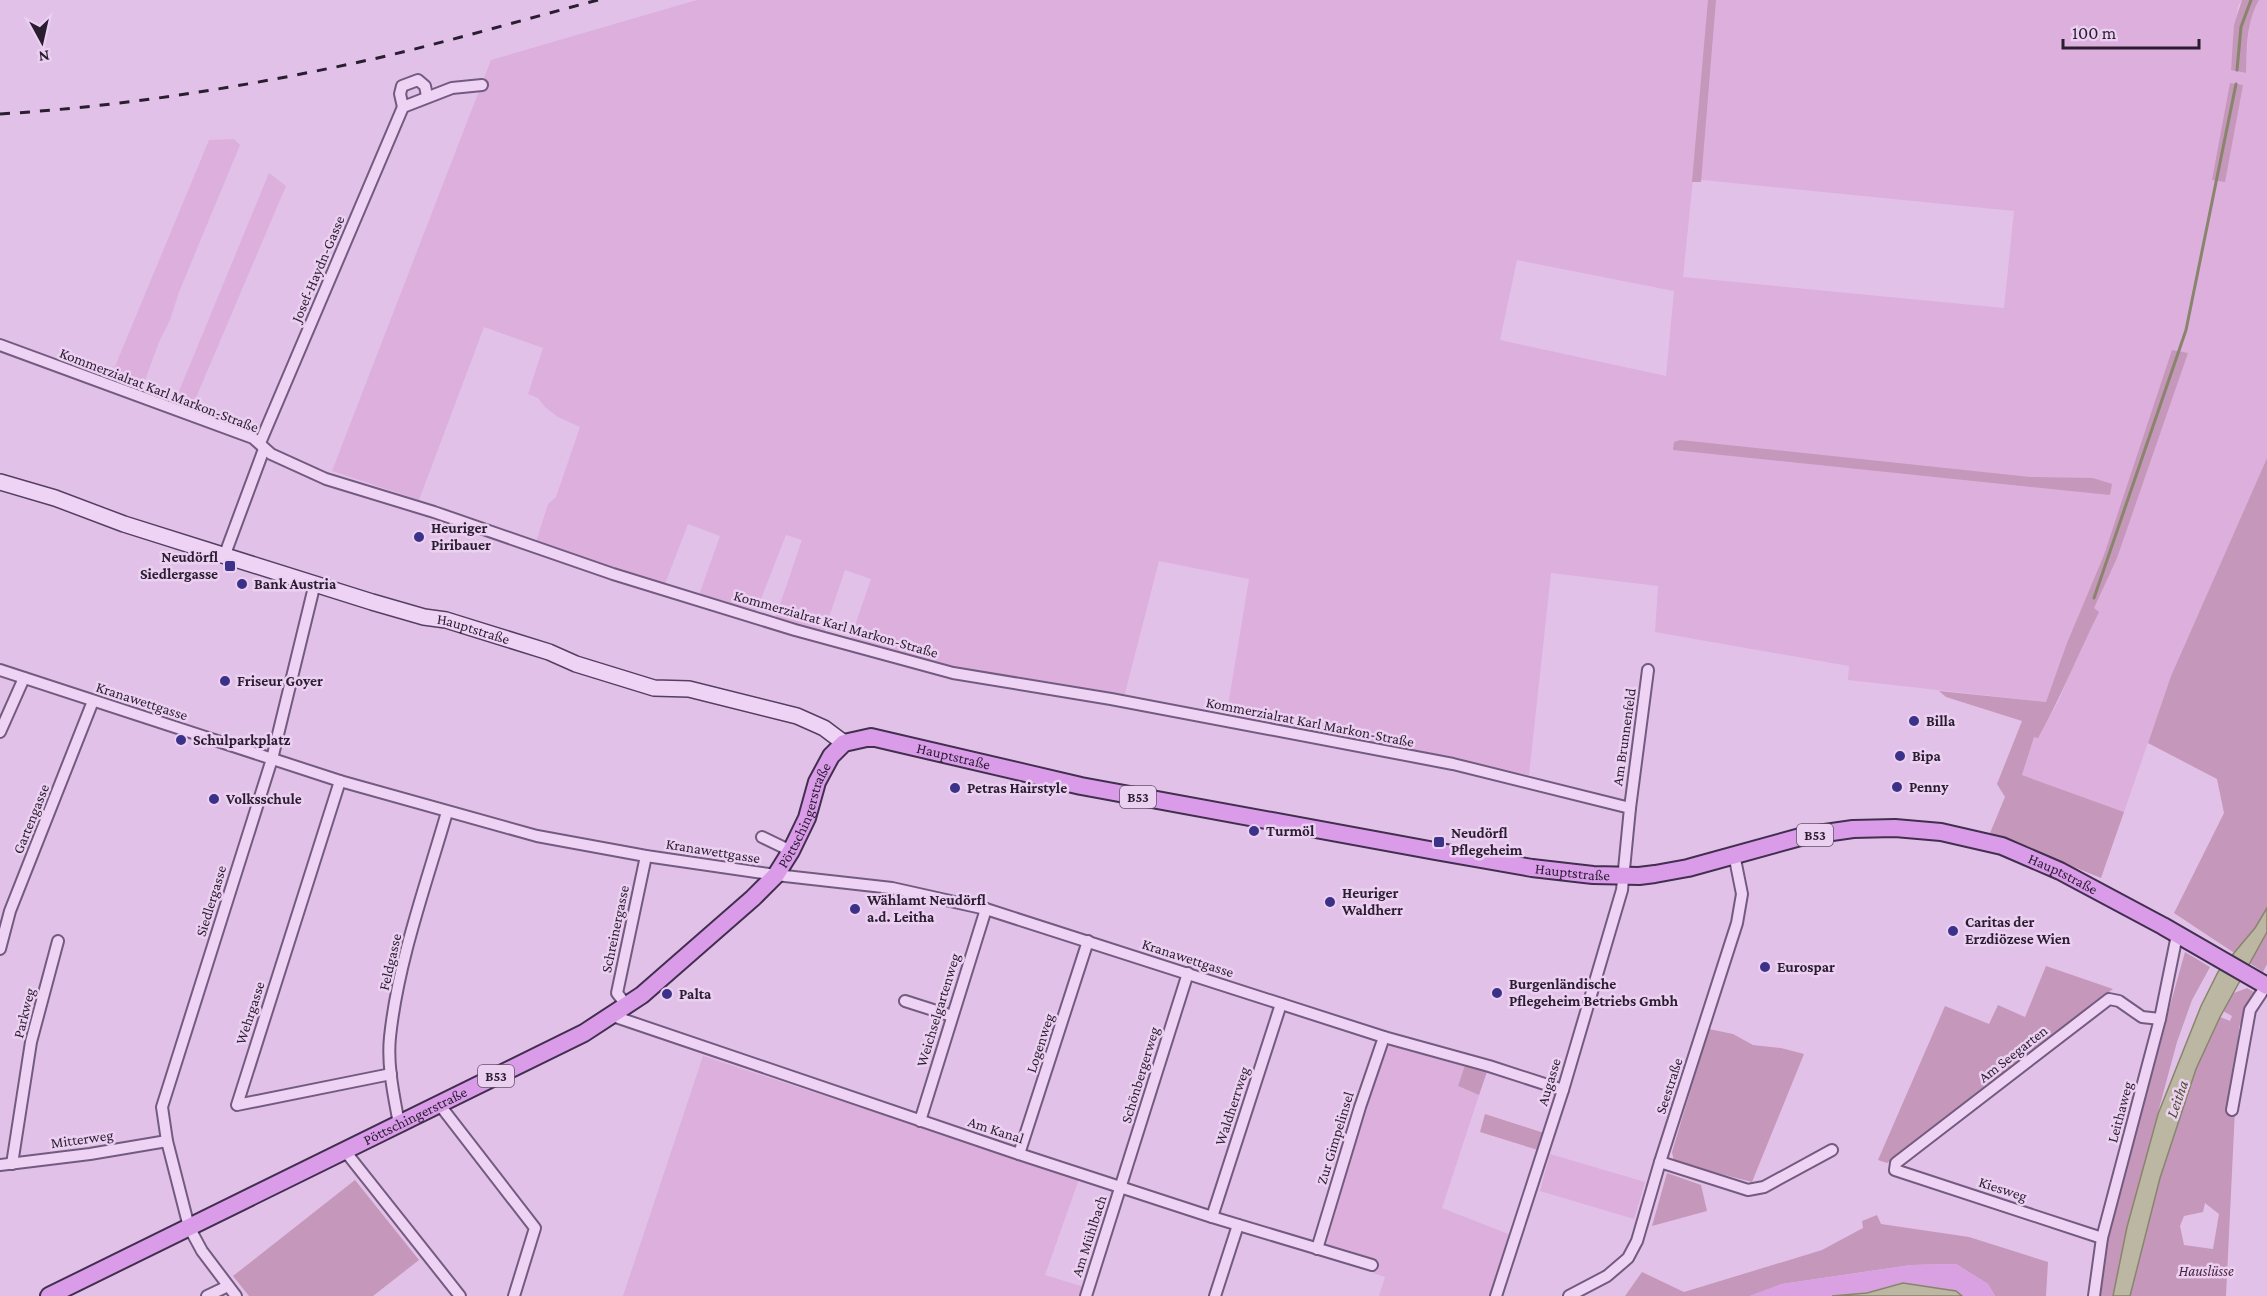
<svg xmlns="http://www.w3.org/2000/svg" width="2267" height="1296" font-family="'Crimson Pro',serif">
<rect width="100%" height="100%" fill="#e2c1e9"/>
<g fill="#dcafdd" fill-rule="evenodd">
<path d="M697,0H2242L2238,6L2231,69L2245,73L2249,27L2253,11L2259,0H2267V458L2171,676L2124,812L2022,775L2034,736L2038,737L2058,702L2081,648L2068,643L2046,702L1848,680L1849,666L1655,632L1658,586L1551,573L1529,775L1226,718L1249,579L1159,561L1124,697L980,674L850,640L871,579L845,570L824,632L775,619L802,540L786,535L755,614L699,595L720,536L688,524L665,584L536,542L548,504L556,497L580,427L558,417L545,407L538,398L528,394L543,348L484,327L419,500L332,471L491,60ZM1693,179L2014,211L2004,308L1683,277ZM1517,260L1674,291L1666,376L1500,340Z"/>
<polygon points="234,139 240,145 179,292 170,320 159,342 141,391 109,381 209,140"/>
<polygon points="269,173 286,186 192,407 175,401"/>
<polygon points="1393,1043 1465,1065 1458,1086 1479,1095 1442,1208 1511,1235 1493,1296 1379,1296 1385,1277 1373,1273 1376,1264 1326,1247 1332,1219 1386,1048"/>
<polygon points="703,1056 1079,1179 1045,1275 1084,1287 1081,1296 623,1296"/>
<polygon points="1550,1154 1645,1182 1634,1219 1540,1191"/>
</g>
<g fill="#c597ba" fill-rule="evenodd">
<polygon points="1708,0 1716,0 1701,182 1692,182"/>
<path d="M2242,0H2259C2246,22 2247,48 2246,73L2231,70L2234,25Z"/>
<polygon points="2230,83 2243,85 2225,182 2212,180"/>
<path d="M2172,350L2188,353L2117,558L2094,608L2099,612C2078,654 2061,697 2038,738L2034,737L2022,775L2124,812L2101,878L1990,833L2005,797L1997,784L2022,721L1946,697L1939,691L2046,702L2067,643L2104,555Z"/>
<polygon points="1680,440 2030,477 2093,478 2112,484 2110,495 1673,450 1674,442"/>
<polygon points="2267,458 2267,964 2263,972 2174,913 2224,813 2217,779 2148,743 2171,676"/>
<polygon points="2185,952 2210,967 2192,1000 2177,1042 2127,1227 2113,1296 2100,1296 2109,1224"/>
<polygon points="2046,966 2113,989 1887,1163 1878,1160 1945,1006 1989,1024 1998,1005 2025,1017"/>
<path d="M2247,988L2256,993L2239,1027L2226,1296H2130L2160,1178L2196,1069L2220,1017L2230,1021L2232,1016L2223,1011L2234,993ZM2205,1203L2219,1214L2213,1249L2184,1245L2180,1226L2184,1216L2203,1212Z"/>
<polygon points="1709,1029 1733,1034 1753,1045 1781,1048 1804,1054 1752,1182 1674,1162 1672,1152"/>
<polygon points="1465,1065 1487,1072 1479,1095 1458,1086"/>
<polygon points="1485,1114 1544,1133 1538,1150 1480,1132"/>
<polygon points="1667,1173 1701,1185 1707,1211 1652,1226"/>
<polygon points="355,1180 419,1260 373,1296 249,1296 233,1276"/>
<polygon points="1877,1215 1881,1224 1969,1237 2048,1262 2046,1296 1995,1296 1988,1284 1956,1264 1911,1265 1782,1284 1750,1296 1625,1296 1642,1272 1684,1292 1822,1250 1863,1228 1862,1221"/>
</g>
<polygon fill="#d9a1e2" points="1956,1264 1988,1284 1995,1296 1962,1296 1956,1291 1903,1283 1867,1293 1832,1296 1750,1296 1782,1284 1911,1265"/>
<g fill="#bbb7a3" stroke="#88856c" stroke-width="1.5">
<polygon points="2267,908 2267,932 2220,1017 2196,1069 2160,1178 2130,1296 2113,1296 2127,1227 2158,1114 2201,1006 2218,972 2255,928"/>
<polygon points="1903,1283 1956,1291 1962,1296 1832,1296 1867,1293"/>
</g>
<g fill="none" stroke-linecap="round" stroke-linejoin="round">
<g stroke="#88856c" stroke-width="3">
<polyline points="2237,70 2241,27 2251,0"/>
<polyline points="2094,598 2186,330 2236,84"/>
</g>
<defs>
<g id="street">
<polyline points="403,107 400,94 402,86 418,80 425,86 427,96"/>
<polyline points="0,345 253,438 271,454 326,479 434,512 613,574 795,630 953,673 1111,699 1453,764 1630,808 1622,890 1563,1090 1496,1296"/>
<polyline points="260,443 403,107 452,88 482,85"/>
<polyline points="225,554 264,449"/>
<polyline points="0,670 340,781 537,836 646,856 776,875 892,888 986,909 1384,1037 1489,1066 1563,1090"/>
<polyline points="0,732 24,678"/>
<polyline points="340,781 237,1105 391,1074"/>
<polyline points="1630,808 1648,670"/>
<polyline points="762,837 791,851"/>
<polyline points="0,949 10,911 93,701"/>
<polyline points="905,1001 952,1016"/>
<polyline points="627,1006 617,993 646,856"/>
<polyline points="613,1016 1019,1154 1212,1217 1372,1265"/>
<polyline points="439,1104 535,1228 514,1296"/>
<polyline points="2232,1110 2250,1010 2266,986"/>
<polyline points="920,1121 986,909"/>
<path d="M399,1124C394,1096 387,1066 390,1037C398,961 426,885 447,812"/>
<polyline points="345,1151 460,1296"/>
<polyline points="1019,1154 1088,941"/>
<polyline points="1660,1162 1748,1190 1764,1187 1832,1150"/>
<polyline points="12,1164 31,1042 58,941"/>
<polyline points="0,1165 90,1154 167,1141"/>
<polyline points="1212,1217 1281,1004"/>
<polyline points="2102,1238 1895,1170 1896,1163 2109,999 2119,1001 2142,1017 2160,1019"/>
<polyline points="1317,1249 1360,1107 1384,1037"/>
<polyline points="207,1296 228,1286"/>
<polyline points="236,1296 202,1251 189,1227 167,1141 162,1107 272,759 315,583"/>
<polyline points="1086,1296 1188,973"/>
<polyline points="1215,1296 1238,1225"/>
<polyline points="1569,1296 1607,1276 1628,1258 1637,1241 1660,1162 1737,923 1742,894 1734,854"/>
<polyline points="2094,1296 2102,1238 2160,1019 2177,935"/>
</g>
<g id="secondary">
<path id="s1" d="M0,482L55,498L124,524L372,602L424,617L446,620L549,652L576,664L654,688L689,689L797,716L824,728L844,743"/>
</g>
<g id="primary">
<path id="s2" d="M49,1296L584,1033L642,995L753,898L776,875L791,851L807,818L817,782L831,756L844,743L871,737L1081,786L1435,851L1532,868L1593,875L1639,876L1655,874L1688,868L1804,836L1853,829L1895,828L1941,832L2002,846L2060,871L2163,926L2267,986"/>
</g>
</defs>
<use href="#street" stroke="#735b80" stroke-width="14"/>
<use href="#secondary" stroke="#543e62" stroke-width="18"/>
<use href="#primary" stroke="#412f4e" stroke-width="20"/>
<use href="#street" stroke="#efd3f5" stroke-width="10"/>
<use href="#secondary" stroke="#efd3f5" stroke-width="15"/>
<use href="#primary" stroke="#da9ce9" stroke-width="16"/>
<path stroke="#2a1d31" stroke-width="3" stroke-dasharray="10 10" stroke-linecap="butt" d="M0,114C129,106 257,85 382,57C454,40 526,19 598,0"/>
</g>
<g fill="#3b3189" stroke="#ebd0f1" stroke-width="2">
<circle cx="419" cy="537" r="6"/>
<rect x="224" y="560" width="12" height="12" rx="3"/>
<circle cx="242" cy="584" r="6"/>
<circle cx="225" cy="681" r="6"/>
<circle cx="1914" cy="721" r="6"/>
<circle cx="181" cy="740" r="6"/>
<circle cx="1900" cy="756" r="6"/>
<circle cx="1897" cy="787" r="6"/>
<circle cx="955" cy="788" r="6"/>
<circle cx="214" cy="799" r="6"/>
<circle cx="1254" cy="831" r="6"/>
<rect x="1433" y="836" width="12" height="12" rx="3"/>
<circle cx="1330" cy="902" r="6"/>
<circle cx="855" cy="909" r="6"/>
<circle cx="1953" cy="931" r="6"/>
<circle cx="1765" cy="967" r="6"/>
<circle cx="1497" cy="993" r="6"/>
<circle cx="667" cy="994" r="6"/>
</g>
<g text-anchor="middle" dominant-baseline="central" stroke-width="5" stroke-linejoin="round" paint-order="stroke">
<g fill="#ebd0f1" stroke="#64536b" stroke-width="1.5">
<rect x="1120" y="786" width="36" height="22" rx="4.5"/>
<rect x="1797" y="824" width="36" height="22" rx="4.5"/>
<rect x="478" y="1065" width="36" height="22" rx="4.5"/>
</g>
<g font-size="14" font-weight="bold" fill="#2a1d31">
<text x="1138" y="797">B53</text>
<text x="1815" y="835">B53</text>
<text x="496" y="1076">B53</text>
</g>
<g font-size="15" fill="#2a1d31" stroke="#ebd0f1">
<text transform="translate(318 269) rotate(-67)">Josef-Haydn-Gasse</text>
<text transform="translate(159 390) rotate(21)">Kommerzialrat Karl Markon-Straße</text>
<text transform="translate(836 624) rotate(16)">Kommerzialrat Karl Markon-Straße</text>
<text stroke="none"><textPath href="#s1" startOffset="496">Hauptstraße</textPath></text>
<text transform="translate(142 701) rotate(18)">Kranawettgasse</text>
<text transform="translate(1310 722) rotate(11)">Kommerzialrat Karl Markon-Straße</text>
<text transform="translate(1624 737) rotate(-82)">Am Brunnenfeld</text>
<text stroke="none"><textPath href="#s2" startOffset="1108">Hauptstraße</textPath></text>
<text stroke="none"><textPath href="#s2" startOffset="912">Pöttschingerstraße</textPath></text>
<text transform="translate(31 819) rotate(-68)">Gartengasse</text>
<text transform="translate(713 851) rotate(9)">Kranawettgasse</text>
<text stroke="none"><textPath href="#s2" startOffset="1738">Hauptstraße</textPath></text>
<text stroke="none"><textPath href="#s2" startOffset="2242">Hauptstraße</textPath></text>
<text transform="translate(211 901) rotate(-73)">Siedlergasse</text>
<text transform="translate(615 929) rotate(-78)">Schreinergasse</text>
<text transform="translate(1188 958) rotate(18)">Kranawettgasse</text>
<text transform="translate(390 962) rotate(-77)">Feldgasse</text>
<text transform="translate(938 1010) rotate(-73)">Weichselgartenweg</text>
<text transform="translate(24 1013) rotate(-76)">Parkweg</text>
<text transform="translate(250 1013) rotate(-72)">Wehrgasse</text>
<text transform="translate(1040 1043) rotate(-72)">Logenweg</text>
<text transform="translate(2013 1054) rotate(-38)">Am Seegarten</text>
<text transform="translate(1140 1075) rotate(-73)">Schönbergerweg</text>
<text transform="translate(1549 1082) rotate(-73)">Augasse</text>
<text transform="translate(1669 1086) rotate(-72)">Seestraße</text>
<text transform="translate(1232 1106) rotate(-72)">Waldherrweg</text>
<text transform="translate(2120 1112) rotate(-75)">Leithaweg</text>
<text stroke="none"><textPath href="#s2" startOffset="408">Pöttschingerstraße</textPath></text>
<text transform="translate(996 1130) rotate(18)">Am Kanal</text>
<text transform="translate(1335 1138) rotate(-73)">Zur Gimpelinsel</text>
<text transform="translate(82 1139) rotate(-8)">Mitterweg</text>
<text transform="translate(2003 1189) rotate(18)">Kiesweg</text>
<text transform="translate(1089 1236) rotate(-72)">Am Mühlbach</text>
</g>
<g font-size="15" font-weight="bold" fill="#2a1d31" stroke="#ebd0f1" text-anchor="start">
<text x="431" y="528">Heuriger<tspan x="431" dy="17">Piribauer</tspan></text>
<text x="218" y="557" text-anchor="end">Neudörfl<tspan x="218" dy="17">Siedlergasse</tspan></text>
<text x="254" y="584">Bank Austria</text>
<text x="237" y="681">Friseur Goyer</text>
<text x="1926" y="721">Billa</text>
<text x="193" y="740">Schulparkplatz</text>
<text x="1912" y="756">Bipa</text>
<text x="1909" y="787">Penny</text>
<text x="967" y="788">Petras Hairstyle</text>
<text x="226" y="799">Volksschule</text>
<text x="1266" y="831">Turmöl</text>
<text x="1451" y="833">Neudörfl<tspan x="1451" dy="17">Pflegeheim</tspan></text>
<text x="1342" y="893">Heuriger<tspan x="1342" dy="17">Waldherr</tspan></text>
<text x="867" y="900">Wählamt Neudörfl<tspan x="867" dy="17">a.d. Leitha</tspan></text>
<text x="1965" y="922">Caritas der<tspan x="1965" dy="17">Erzdiözese Wien</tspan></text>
<text x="1777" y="967">Eurospar</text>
<text x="1509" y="984">Burgenländische<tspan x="1509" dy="17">Pflegeheim Betriebs Gmbh</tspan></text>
<text x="679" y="994">Palta</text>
</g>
<g font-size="15" font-style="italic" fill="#4c263e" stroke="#ebd0f1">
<text x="2206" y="1271">Hauslüsse</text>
</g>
<g font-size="16" font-style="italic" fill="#4e502e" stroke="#ebd0f1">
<text transform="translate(2177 1099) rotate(-71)">Leitha</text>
</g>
</g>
<g transform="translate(42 42) rotate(172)" stroke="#ebd0f1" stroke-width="4.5" paint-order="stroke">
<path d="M0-4.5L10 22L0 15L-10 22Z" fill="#2a1d31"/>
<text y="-9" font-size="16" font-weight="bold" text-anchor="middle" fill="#2a1d31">N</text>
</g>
<path d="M2063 39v9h136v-9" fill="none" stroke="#2a1d31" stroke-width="3"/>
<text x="2072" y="39" font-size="18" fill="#2a1d31" stroke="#ebd0f1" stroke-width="4.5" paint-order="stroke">100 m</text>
</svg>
